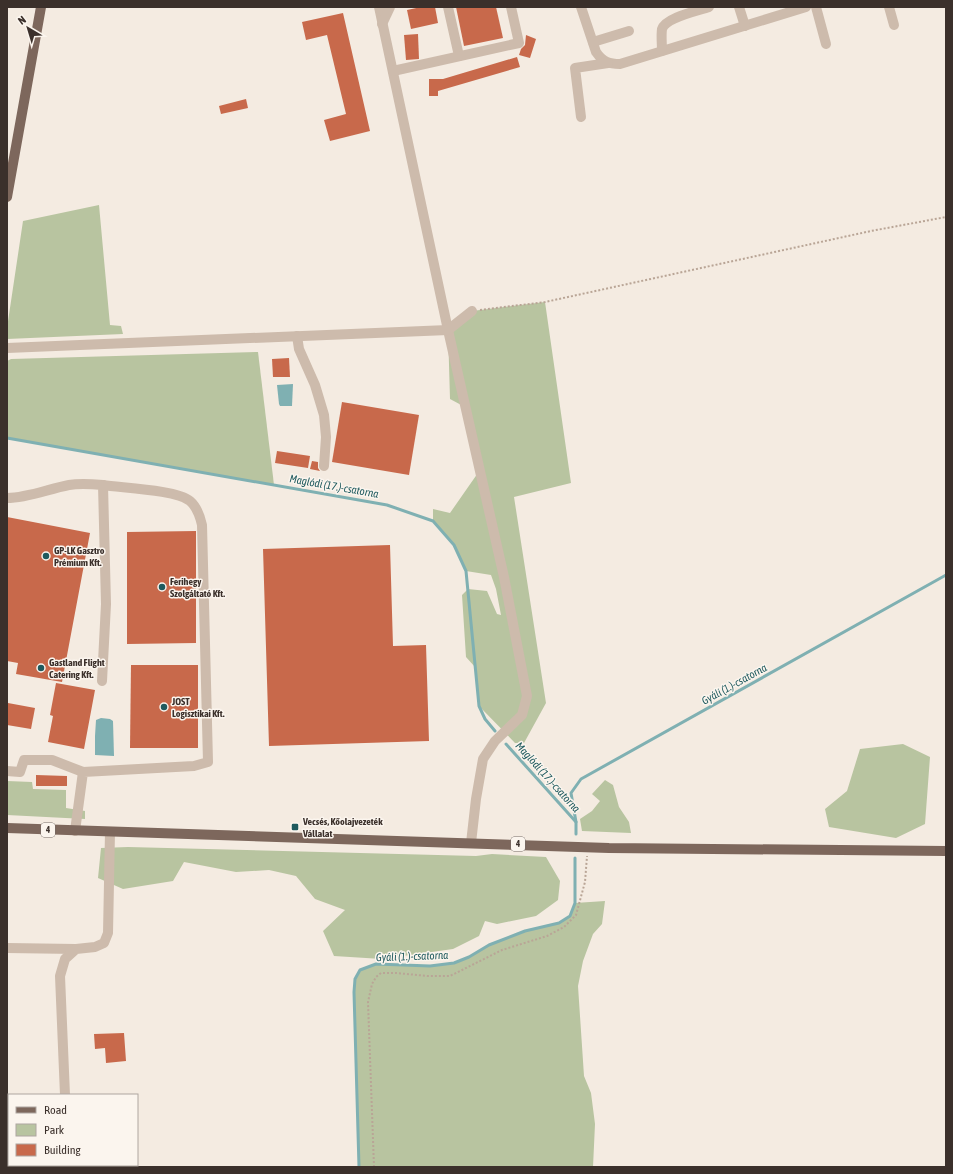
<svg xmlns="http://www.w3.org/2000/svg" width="953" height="1174" font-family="'Asap Condensed',sans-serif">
<rect width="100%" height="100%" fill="#f4ebe1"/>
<g fill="#b8c4a0">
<polygon points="99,205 110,325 121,326 123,334 7,339 7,328 23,221"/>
<polygon points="545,302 571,483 514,497 546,703 524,743 515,743 479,706 475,667 466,657 462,595 468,589 487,591 497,614 501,615 496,589 491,575 466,571 454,545 433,521 433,509 450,513 480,470 465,407 450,399 448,330 472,311"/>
<polygon points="258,352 274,485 7,438 7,361 11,359"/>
<polygon points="903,744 930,757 925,824 896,838 829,827 825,809 847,791 860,749"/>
<polygon points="605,780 613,785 619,807 629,822 631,833 582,831 580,819 592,811 600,801 592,794"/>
<polygon points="7,781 32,782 33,789 66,790 66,808 85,811 85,819 7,815"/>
<polygon points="128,847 476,856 492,854 546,857 560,881 558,900 536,916 497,924 485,921 479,936 453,949 382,959 334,956 323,931 345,910 315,899 296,876 269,870 236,872 184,862 173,881 123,889 98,878 101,848"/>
<polygon points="605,901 602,924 593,934 583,961 578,986 584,1076 591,1093 595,1124 593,1167 359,1167 354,992 355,979 360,970 376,964 430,966 454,963 469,957 489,945 525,931 559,923 570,916 575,903"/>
</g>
<g fill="#7fb0b2">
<polygon points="293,384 292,406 280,406 279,404 277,385"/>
<polygon points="101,718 110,719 113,721 114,756 95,755 95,736 96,720"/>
</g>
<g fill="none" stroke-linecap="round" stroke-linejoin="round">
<g stroke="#7fb0b2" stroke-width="3">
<polyline points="7,438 387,505 433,521 454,545 466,571 479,706 485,719 495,731"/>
<polyline points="506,744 576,822"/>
<polyline points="576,834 576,822 571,793 581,779 946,575"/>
<polyline points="359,1167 354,992 355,979 360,970 376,964 430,966 454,963 469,957 489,945 525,931 559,923 570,916 575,903 575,858"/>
</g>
</g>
<g fill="#c8694b">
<polygon points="421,7 435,7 438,23 411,29 407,10"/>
<polygon points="456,7 496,7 503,38 464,46"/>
<polygon points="343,13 370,131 330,141 324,120 346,114 327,35 306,40 302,22"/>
<polygon points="418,34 419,59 406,60 404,35"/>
<polygon points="526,35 536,39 530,58 519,55 521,49 525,45"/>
<polygon points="517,57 520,67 438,91 438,96 429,96 429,79 443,79"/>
<polygon points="246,99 248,108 221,114 219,106"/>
<polygon points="289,358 290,377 273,377 272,359"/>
<polygon points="342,402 419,415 409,475 332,462"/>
<polygon points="277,451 310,456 308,468 275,463"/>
<polygon points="312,461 318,462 318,468 320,471 310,469"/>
<polygon points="7,517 90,533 62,682 16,674 18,663 7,661"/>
<polygon points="196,531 196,643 127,644 127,532"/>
<polygon points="390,545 393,646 426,645 429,741 269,746 263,549"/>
<polygon points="131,665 198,665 198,748 130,748"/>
<polygon points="56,683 95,690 84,749 48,742 53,716 50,715"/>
<polygon points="8,703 35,708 31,729 7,725"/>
<polygon points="36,775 67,776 67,786 36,786"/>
<polygon points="124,1033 126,1061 106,1063 105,1048 95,1049 94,1034"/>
</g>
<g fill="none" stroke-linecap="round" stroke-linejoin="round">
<g stroke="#b9a596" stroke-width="2" stroke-dasharray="2 2" stroke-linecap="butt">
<polyline points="480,310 545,302 871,231 946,217"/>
<polyline points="374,1167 368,1002 372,984 376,977 381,973 396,973 428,976 450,976 502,950 547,936 564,927 576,915 585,882 587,856"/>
</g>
<g stroke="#cdbbac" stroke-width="10">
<polyline points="379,7 448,330 504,577 527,696 522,715 495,741 483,759 476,799 471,843"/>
<polyline points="448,7 459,56"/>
<path d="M581,7L596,52C603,62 609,64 620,64L806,7"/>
<polyline points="739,7 745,26"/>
<polyline points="816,7 826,44"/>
<polyline points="889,7 894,25"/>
<polyline points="382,24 390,7"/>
<polyline points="593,42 629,31"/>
<path d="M662,51C662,44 661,36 662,29C666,17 698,11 709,7"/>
<polyline points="393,71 519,43 511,7"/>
<polyline points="581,117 575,68 608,63"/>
<polyline points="297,336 299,349 315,385 324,415 326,437 324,466"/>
<polyline points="7,348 448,330 472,311"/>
<path d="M7,498C28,498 48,489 69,485C80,483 92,484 103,485L106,604L102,681"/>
<polyline points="7,771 20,772 24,760 52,760 83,772"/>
<path d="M75,831L83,772L194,766L208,762L202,525C200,516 197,507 190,501C177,490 122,488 103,485"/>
<polyline points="7,948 76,949"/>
<polyline points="65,1095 60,976 65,959 76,949 95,947 104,943 108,933 110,832"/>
<polyline points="68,1165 68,1167"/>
</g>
<g stroke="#7d675c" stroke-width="10">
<polyline points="7,197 41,7"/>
<polyline points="7,828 609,848 946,851"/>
</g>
</g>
<g fill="#1f5a5e" stroke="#fbf5ee" stroke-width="1.5">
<circle cx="46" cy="556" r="4"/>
<circle cx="162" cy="587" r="4"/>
<circle cx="41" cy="668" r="4"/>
<circle cx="164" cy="707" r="4"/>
<rect x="291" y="823" width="8" height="8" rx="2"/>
</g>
<g text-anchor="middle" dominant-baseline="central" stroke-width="3" stroke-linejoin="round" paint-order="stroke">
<g fill="#fbf5ee" stroke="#756b66" stroke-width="1">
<rect x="41" y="823" width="14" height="14" rx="3"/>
<rect x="511" y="837" width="14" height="14" rx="3"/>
</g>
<g font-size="9" font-weight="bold" fill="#3b302b">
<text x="48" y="830">4</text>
<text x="518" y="844">4</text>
</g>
<g font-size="10" font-weight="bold" fill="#3b302b" stroke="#fbf5ee" text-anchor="start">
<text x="54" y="550">GP-LK Gasztro<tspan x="54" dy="12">Prémium Kft.</tspan></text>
<text x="170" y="581">Ferihegy<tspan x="170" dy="12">Szolgáltató Kft.</tspan></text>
<text x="49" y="662">Gastland Flight<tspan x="49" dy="12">Catering Kft.</tspan></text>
<text x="172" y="701">JOST<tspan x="172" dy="12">Logisztikai Kft.</tspan></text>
<text x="303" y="821">Vecsés, Kőolajvezeték<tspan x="303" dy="12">Vállalat</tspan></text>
</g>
<g font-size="11" font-style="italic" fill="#1f5a5e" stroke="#fbf5ee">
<text transform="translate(334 486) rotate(10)">Maglódi (17.)-csatorna</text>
<text transform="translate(734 684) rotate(-29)">Gyáli (1.)-csatorna</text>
<text transform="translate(548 777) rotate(48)">Maglódi (17.)-csatorna</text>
<text transform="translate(412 956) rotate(-2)">Gyáli (1.)-csatorna</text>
</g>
</g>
<rect width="953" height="1174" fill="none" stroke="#3b302b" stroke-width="16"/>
<rect x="8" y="1094" width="130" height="72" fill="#fbf5ee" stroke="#aea6a0"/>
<rect x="16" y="1107" width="20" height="6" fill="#7d675c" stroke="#aea6a0"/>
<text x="44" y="1114" font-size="12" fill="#3b302b">Road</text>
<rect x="16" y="1124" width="20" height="12" fill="#b8c4a0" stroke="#aea6a0"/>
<text x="44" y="1134" font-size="12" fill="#3b302b">Park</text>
<rect x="16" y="1144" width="20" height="12" fill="#c8694b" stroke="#aea6a0"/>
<text x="44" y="1154" font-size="12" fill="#3b302b">Building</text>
<g transform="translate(28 28) rotate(322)" stroke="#fbf5ee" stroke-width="3" paint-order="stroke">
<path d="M0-3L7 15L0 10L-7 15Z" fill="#3b302b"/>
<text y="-6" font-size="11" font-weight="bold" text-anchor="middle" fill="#3b302b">N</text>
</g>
</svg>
